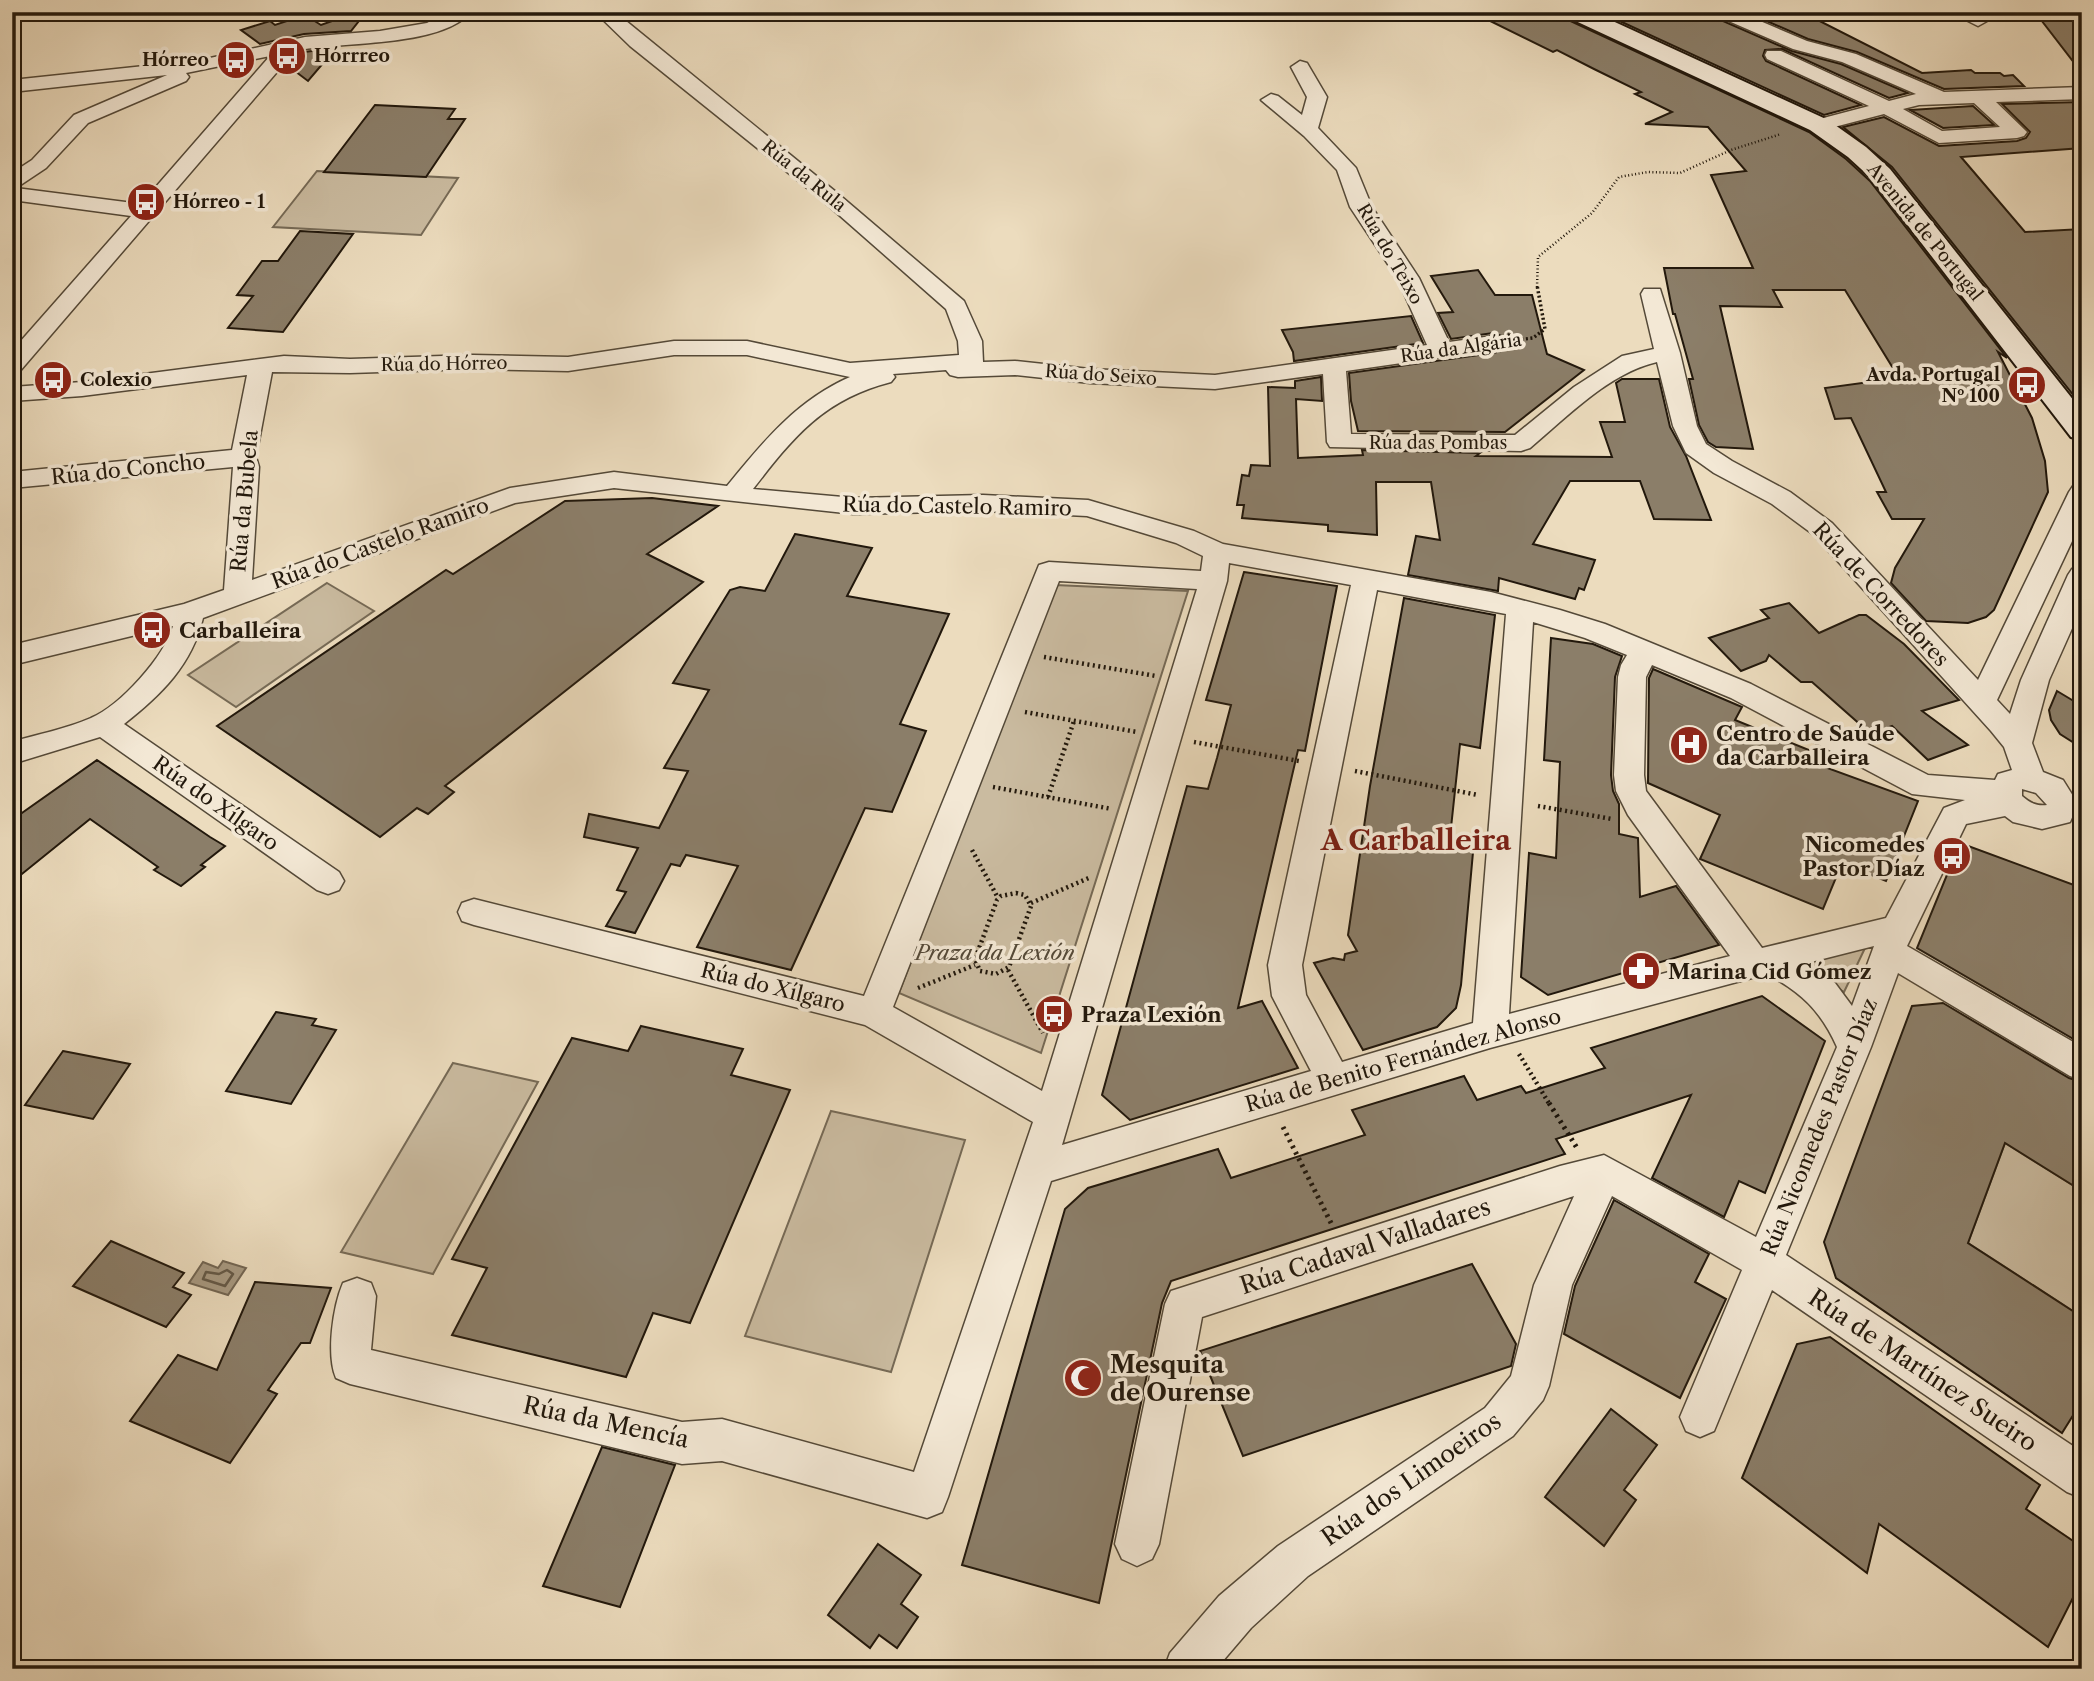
<svg xmlns="http://www.w3.org/2000/svg" width="2094" height="1681" font-family="'Libre Caslon Text',serif">
<rect width="100%" height="100%" fill="#ecdcbe"/>
<filter id="stains"><feTurbulence type="fractalNoise" baseFrequency=".00286" numOctaves="4"/><feColorMatrix values="0 0 0 0 .2 0 0 0 0 .09 0 0 0 0 .02 0 0 0 .5 -.17"/></filter>
<radialGradient id="worn" r=".72"><stop offset=".6" stop-color="#630" stop-opacity="0"/><stop offset="1" stop-color="#630" stop-opacity=".3"/></radialGradient>
<g fill="#cabba0" stroke="#766a56" stroke-width="2">
<polygon points="317,171 458,178 421,235 273,227"/>
<polygon points="327,583 374,611 236,707 188,675"/>
<polygon points="1055,585 1188,591 1041,1053 899,993"/>
<polygon points="1866,946 1844,992 1800,965"/>
<polygon points="453,1063 538,1082 433,1274 341,1252"/>
<polygon points="831,1111 965,1140 891,1372 745,1336"/>
<polygon points="2005,1143 2082,1191 2082,1317 1968,1243"/>
</g>
<polygon fill="#a79981" stroke="#726552" stroke-width="2" points="223,1261 246,1268 228,1295 189,1283 203,1262 218,1268"/>
<g fill="none" stroke-linecap="round" stroke-linejoin="round">
<polygon stroke="#645846" stroke-width="2.5" points="227,1270 233,1274 225,1286 203,1279 206,1272 219,1274"/>
</g>
<g fill="#8b7e69" stroke="#22180c" stroke-width="2">
<polygon points="358,12 366,12 351,31 304,34 260,44 241,30 270,21 275,25 305,15 321,25"/>
<polygon points="1472,12 1562,12 1566,19 1809,132 1846,159 1870,181 2007,358 1998,352 2032,418 2045,461 2048,492 1994,610 1986,617 1968,623 1926,621 1891,583 1895,568 1924,519 1892,519 1877,492 1886,492 1851,418 1835,419 1825,388 1899,378 1845,290 1773,290 1782,307 1720,306 1753,449 1716,447 1708,442 1699,425 1689,379 1693,379 1675,314 1673,314 1664,268 1753,268 1711,175 1746,171 1708,127 1645,124 1672,112 1635,94 1641,92 1594,69 1557,50 1553,52"/>
<polygon points="1600,12 1712,12 1716,18 1792,51 1841,64 1908,93 1889,98 1782,49 1765,50 1763,56 1766,61 1861,105 1824,115"/>
<polygon points="1746,12 1802,12 1922,73 1971,70 1975,73 2000,73 2004,76 2013,75 2024,86 1944,89 1857,52 1808,39"/>
<polygon points="2035,12 2082,12 2082,73"/>
<polygon points="336,48 308,81 287,65 296,53"/>
<polygon points="2082,102 2082,148 1961,157 2025,232 2082,229 2082,406 1892,167 1843,127 1884,117 1939,146 2017,141 2026,138 2030,132 2002,104"/>
<polygon points="375,105 455,109 448,119 465,119 426,177 324,172"/>
<polygon points="1973,106 1994,125 1943,128 1910,110"/>
<polygon points="300,231 353,234 283,332 228,328 253,296 237,295 262,261 278,261"/>
<polygon points="1478,270 1495,295 1532,295 1547,354 1584,370 1505,432 1358,431 1351,401 1349,373 1493,353 1501,351 1506,345 1502,336 1493,333 1451,339 1438,313 1453,312 1431,276"/>
<polygon points="1411,316 1423,343 1294,361 1293,352 1282,330"/>
<polygon points="1321,377 1322,401 1296,399 1298,458 1363,455 1362,450 1480,453 1476,456 1612,457 1600,422 1625,422 1616,383 1622,379 1659,379 1670,427 1686,456 1711,520 1654,519 1640,481 1570,481 1533,544 1595,560 1584,590 1579,588 1575,599 1499,578 1498,591 1408,575 1416,536 1440,540 1431,482 1376,482 1377,535 1328,531 1328,525 1242,518 1244,505 1237,505 1242,475 1249,476 1251,465 1270,466 1268,387 1295,388 1295,381"/>
<polygon points="652,498 718,506 647,554 703,582 445,786 454,792 428,814 417,808 380,837 217,726 446,570 453,574 565,501"/>
<polygon points="795,534 872,548 847,596 949,614 900,724 926,731 892,812 865,808 791,970 697,947 738,866 686,855 680,866 671,864 635,933 606,926 626,892 617,890 638,848 584,837 589,814 659,828 688,771 664,768 709,690 673,683 730,590 740,587 765,591"/>
<polygon points="1244,572 1337,586 1305,751 1298,750 1238,1008 1262,1001 1298,1068 1130,1120 1102,1095 1187,786 1208,789 1217,758 1231,705 1206,700"/>
<polygon points="1404,598 1495,615 1480,748 1460,744 1450,837 1474,841 1461,985 1456,1008 1437,1027 1363,1050 1314,963 1333,958 1344,960 1345,954 1357,951 1348,935 1370,786"/>
<polygon points="1789,603 1819,633 1859,615 1866,615 1904,644 1959,700 1922,711 1968,745 1928,760 1892,726 1871,734 1812,682 1801,682 1769,655 1766,661 1741,671 1709,638 1769,618 1761,610"/>
<polygon points="1551,638 1593,644 1622,656 1615,677 1611,775 1613,791 1619,804 1619,834 1638,838 1640,897 1676,886 1719,945 1548,995 1521,977 1529,853 1556,858 1560,762 1544,760"/>
<polygon points="1653,669 1742,707 1735,720 1816,753 1800,758 1918,801 1886,881 1842,863 1823,909 1700,859 1720,815 1648,783 1649,678"/>
<polygon points="2057,691 2082,706 2082,748 2060,734 2051,720 2049,710"/>
<polygon points="97,760 210,837 225,846 201,865 205,867 181,886 154,870 158,867 90,819 12,882 12,820"/>
<polygon points="1960,843 2082,888 2082,1044 1917,948"/>
<polygon points="1762,996 1825,1041 1765,1193 1739,1181 1724,1217 1652,1178 1691,1095 1556,1139 1565,1154 1171,1281 1162,1303 1099,1603 962,1565 1065,1209 1088,1188 1218,1149 1231,1178 1365,1135 1352,1110 1464,1076 1477,1100 1521,1086 1526,1093 1605,1068 1591,1048"/>
<polygon points="1943,1003 2069,1078 2082,1082 2082,1191 2005,1143 1968,1243 2082,1317 2082,1401 2062,1433 1836,1278 1824,1242 1912,1006"/>
<polygon points="276,1012 316,1019 312,1025 336,1030 291,1104 226,1091"/>
<polygon points="641,1026 743,1049 731,1075 790,1090 690,1323 653,1313 626,1377 452,1335 487,1268 452,1259 572,1038 628,1051"/>
<polygon points="63,1051 130,1064 93,1119 25,1105"/>
<polygon points="1614,1200 1709,1254 1695,1282 1726,1299 1680,1398 1564,1334 1575,1286"/>
<polygon points="111,1241 184,1273 173,1287 191,1295 166,1327 73,1286"/>
<polygon points="1472,1264 1516,1344 1511,1366 1243,1456 1200,1351"/>
<polygon points="255,1282 331,1288 310,1343 301,1343 268,1390 277,1394 230,1463 130,1421 178,1355 217,1370"/>
<polygon points="1830,1337 2040,1485 2026,1509 2082,1547 2082,1580 2048,1647 1879,1524 1867,1573 1742,1478 1797,1344"/>
<polygon points="1611,1409 1657,1445 1624,1490 1636,1500 1604,1546 1545,1497"/>
<polygon points="602,1447 675,1465 620,1607 543,1586"/>
<polygon points="878,1544 921,1575 901,1604 918,1617 897,1648 879,1635 870,1648 828,1615"/>
</g>
<g fill="none" stroke-linecap="round" stroke-linejoin="round">
<defs>
<g id="street">
<path d="M447,12H471C440,48 339,41 295,51L20,371L12,373V351L131,216L12,200V173L32,160L74,115L167,75L12,92V80L201,60L305,37L380,31L427,23ZM270,56L141,204L16,188L46,168L88,123L186,81L189,77L186,73Z"/>
<path d="M595,12H615L836,192L964,301L982,341L983,362L1015,361L1090,369L1215,375L1427,345L1397,278L1350,207L1337,170L1304,136L1261,100L1271,94L1278,96L1302,115L1307,97L1291,67L1300,61L1307,63L1327,97L1318,128L1356,168L1372,207L1419,278L1449,342L1492,336L1500,338L1504,343L1500,348L1492,350L1346,371L1351,434L1515,435L1574,387L1622,356L1654,349L1641,294L1644,289H1660L1680,353L1697,426L1706,444L1732,461L1790,492L1832,523L1978,680L2069,492L2073,486L2082,484V520L1997,700L2010,714L2021,680L2068,575L2072,569L2082,566V606L2049,680L2032,743L2043,772L2063,780L2078,804L2070,822L2042,829L2013,822L2005,816L1966,824L1907,946L2082,1047V1080L2070,1076L1898,973L1871,1047L1786,1255L2082,1452V1498L2067,1492L1772,1290L1714,1431L1700,1437L1686,1431L1680,1417L1742,1270L1612,1196L1572,1285L1549,1386L1543,1400L1513,1436L1308,1576L1251,1628L1216,1669H1164L1170,1653L1219,1596L1278,1546L1485,1408L1511,1376L1534,1285L1574,1196L1202,1317L1159,1544L1152,1559L1137,1566L1122,1559L1115,1544L1165,1304L1171,1291L1560,1166L1604,1155L1756,1237L1837,1047C1821,1011 1801,992 1767,974L1490,1048L1051,1181L948,1497L942,1512L927,1518L722,1461L682,1464L350,1384L336,1378C326,1355 333,1306 343,1283L357,1278L371,1283L376,1296L371,1350L682,1422L722,1419L914,1472L1033,1122L865,1025L474,925L462,921L458,912L462,903L474,899L864,996L1039,565L1049,562L1201,571L1203,556L1176,543L1087,516L983,511L854,514L614,488L515,503L203,618C192,665 161,695 124,724L339,872L344,881L339,890L328,894L317,890L100,737L12,764V742C38,734 66,729 91,718C120,706 165,656 173,626L12,665V645L184,604L224,590L233,467L12,488V472L232,450L247,375L82,396L12,401V387L82,382L284,356L350,359L473,355L568,357L674,341H747L850,363L959,355L958,341L946,309L822,200L630,46ZM674,355H747L850,377C797,400 763,442 727,486L614,472L510,488L252,580L259,467L256,457L272,372L350,373L473,369L568,371ZM1657,362L1673,426L1686,453L1714,473L1772,504L1814,535L1991,731L2004,747L2012,770L1998,774L1995,780L1928,775L1751,684L1605,624L1560,610L1491,592L1223,544L1194,531L1088,500L983,495L854,498L753,489C794,436 824,399 891,382L895,377L893,374L946,370L950,375L958,377L1015,375L1090,383L1215,389L1323,374L1327,442L1330,447L1521,451L1530,448C1567,417 1609,373 1657,362ZM1229,563L1351,585L1268,965L1272,996L1311,1071L1062,1145L1227,581ZM1059,581L1197,589L1042,1091L893,1007ZM1377,590L1506,614L1473,1023L1342,1062L1306,995L1302,965ZM1533,622L1585,638L1627,655L1621,665L1618,677L1614,775L1616,791L1628,815L1730,956L1509,1014ZM1652,665L1731,698L1912,794L1965,800L1944,808L1886,918L1762,948L1646,791L1644,775L1646,677ZM2022,789L2036,793L2047,805C2036,806 2030,803 2022,796ZM1874,946L1852,1006L1835,983L1807,963Z"/>
<path d="M1714,12H1739L1807,41L1856,54L1944,92L2082,87V99L1996,102L2027,132L2024,136L2017,138L1939,143L1884,114L1819,131L1812,129L1809,125L1812,121L1869,106L1767,59L1765,55L1767,51H1781L1889,101L1916,94L1842,62L1793,49L1717,16ZM1974,103L2000,127L1942,131L1903,109L1919,105Z"/>
<polygon points="1950,12 1974,12 1987,21 1978,26"/>
</g>
<polygon id="secondary" points="1564,12 1593,12 1828,120 1866,147 1890,169 2082,411 2082,440 2071,437 1872,179 1848,157 1810,130 1567,17"/>
</defs>
<use href="#street" stroke="#544938" stroke-width="3"/>
<use href="#secondary" stroke="#22180c" stroke-width="4"/>
<polyline stroke="#22180c" stroke-width="2.5" stroke-dasharray="1 2.5" stroke-linecap="butt" points="1537,287 1538,257 1592,213 1619,177 1648,172 1680,173 1731,150 1781,134"/>
<polyline stroke="#22180c" stroke-width="3.5" stroke-dasharray="2 2.5" stroke-linecap="butt" points="1517,340 1533,338 1545,329 1537,285"/>
<g stroke="#22180c" stroke-width="4.5" stroke-dasharray="2 3.5" stroke-linecap="butt">
<polyline points="1044,657 1156,676"/>
<polyline points="1025,712 1137,732"/>
<polyline points="1194,742 1299,761"/>
<polyline points="1355,771 1478,795"/>
<polyline points="993,787 1112,809"/>
<polyline points="1048,797 1074,721"/>
<polyline points="1538,806 1612,819"/>
<polyline points="972,850 998,898"/>
<polygon points="1016,893 1025,895 1031,906 1009,967 996,974 980,971 975,959 997,900 1001,896"/>
<polyline points="1031,903 1091,877"/>
<polyline points="1008,970 1043,1033"/>
<polyline points="918,988 975,965"/>
<polyline points="1519,1054 1550,1105"/>
</g>
<g stroke="#22180c" stroke-width="5" stroke-dasharray="2.5 4.5" stroke-linecap="butt">
<polyline points="1549,1103 1577,1148"/>
<polyline points="1283,1127 1332,1225"/>
</g>
<use href="#street" fill="#f3e8d5" fill-rule="evenodd"/>
<use href="#secondary" fill="#f3e8d5" fill-rule="evenodd"/>
</g>
<defs>
<symbol id="bus-disc" viewBox="-11 -11 22 22"><circle r="9.5" fill="#8f2418" stroke="#f3e8d5"/><path d="M-5-6H5V4H4V6H2V4H-2V6H-4V4H-5ZM-3.5-4V0h7V-4ZM-3.5 1.2v1.5H-2V1.2ZM2 1.2v1.5H3.5V1.2Z" fill="#fff"/></symbol>
<symbol id="hospital-disc" viewBox="-11 -11 22 22"><circle r="9.5" fill="#8f2418" stroke="#f3e8d5"/><path d="M-5-5h3v3.5h4V-5h3V5h-3V1.5h-4V5h-3Z" fill="#fff"/></symbol>
<symbol id="pharmacy-disc" viewBox="-11 -11 22 22"><circle r="9.5" fill="#8f2418" stroke="#f3e8d5"/><path d="M-2-6h4v4h4v4h-4v4h-4v-4h-4v-4h4Z" fill="#fff"/></symbol>
<symbol id="mosque-disc" viewBox="-11 -11 22 22"><circle r="9.5" fill="#8f2418" stroke="#f3e8d5"/><path d="M3.5-4.9A6 6 0 1 0 3.5 4.9A5 5 0 1 1 3.5-4.9Z" fill="#fff"/></symbol>
</defs>
<g fill-rule="evenodd">
<use href="#bus-disc" x="265" y="34" width="44" height="44"/>
<use href="#bus-disc" x="214" y="38" width="44" height="44"/>
<use href="#bus-disc" x="124" y="180" width="44" height="44"/>
<use href="#bus-disc" x="31" y="358" width="44" height="44"/>
<use href="#bus-disc" x="2005" y="363" width="44" height="44"/>
<use href="#bus-disc" x="130" y="608" width="44" height="44"/>
<use href="#hospital-disc" x="1667" y="723" width="44" height="44"/>
<use href="#bus-disc" x="1930" y="834" width="44" height="44"/>
<use href="#pharmacy-disc" x="1619" y="949" width="44" height="44"/>
<use href="#bus-disc" x="1032" y="992" width="44" height="44"/>
<use href="#mosque-disc" x="1061" y="1356" width="44" height="44"/>
</g>
<g text-anchor="middle" dominant-baseline="central" stroke-width="7" stroke-linejoin="round" paint-order="stroke">
<g font-size="18" font-weight="bold" fill="#22180c" stroke="#f3e8d5" text-anchor="start">
<text x="314" y="56">Hórrreo</text>
<text x="209" y="60" text-anchor="end">Hórreo</text>
<text x="173" y="202">Hórreo - 1</text>
<text x="2000" y="375" text-anchor="end">Avda. Portugal<tspan x="2000" dy="21">Nº 100</tspan></text>
<text x="80" y="380">Colexio</text>
</g>
<g font-size="18" fill="#22180c" stroke="#f3e8d5">
<text transform="translate(804 176) rotate(39)">Rúa da Rula</text>
<text transform="translate(1925 232) rotate(51)">Avenida de Portugal</text>
<text transform="translate(1390 254) rotate(60)">Rúa do Teixo</text>
<text transform="translate(1461 348) rotate(-8)">Rúa da Algária</text>
<text transform="translate(444 364) rotate(-1)">Rúa do Hórreo</text>
<text transform="translate(1101 375) rotate(4)">Rúa do Seixo</text>
<text x="1438" y="443">Rúa das Pombas</text>
</g>
<g font-size="21" fill="#22180c" stroke="#f3e8d5">
<text transform="translate(128 469) rotate(-6)">Rúa do Concho</text>
<text transform="translate(244 501) rotate(-85)">Rúa da Bubela</text>
<text transform="translate(957 506) rotate(1)">Rúa do Castelo Ramiro</text>
<text transform="translate(380 543) rotate(-20)">Rúa do Castelo Ramiro</text>
<text transform="translate(1881 594) rotate(47)">Rúa de Corredores</text>
<text transform="translate(216 803) rotate(35)">Rúa do Xílgaro</text>
<text transform="translate(773 987) rotate(14)">Rúa do Xílgaro</text>
<text transform="translate(1403 1060) rotate(-16)">Rúa de Benito Fernández Alonso</text>
<text transform="translate(1819 1127) rotate(-68)">Rúa Nicomedes Pastor Díaz</text>
</g>
<g font-size="21" font-weight="bold" fill="#22180c" stroke="#f3e8d5" text-anchor="start">
<text x="179" y="630">Carballeira</text>
<text x="1716" y="733">Centro de Saúde<tspan x="1716" dy="24">da Carballeira</tspan></text>
<text x="1925" y="844" text-anchor="end">Nicomedes<tspan x="1925" dy="24">Pastor Díaz</tspan></text>
<text x="1668" y="971">Marina Cid Gómez</text>
<text x="1081" y="1014">Praza Lexión</text>
</g>
<g font-size="21" font-style="italic" fill="#544938" stroke="#f3e8d5">
<text x="995" y="952">Praza da Lexión</text>
</g>
<g font-size="24" fill="#22180c" stroke="#f3e8d5">
<text transform="translate(1365 1246) rotate(-18)">Rúa Cadaval Valladares</text>
<text transform="translate(1923 1370) rotate(34)">Rúa de Martínez Sueiro</text>
<text transform="translate(606 1422) rotate(12)">Rúa da Mencía</text>
<text transform="translate(1411 1479) rotate(-35)">Rúa dos Limoeiros</text>
</g>
<g font-size="24" font-weight="bold" fill="#22180c" stroke="#f3e8d5" text-anchor="start">
<text x="1110" y="1364">Mesquita<tspan x="1110" dy="28">de Ourense</tspan></text>
</g>
<g font-size="28" font-weight="bold" fill="#7a1f14" stroke="#f3e8d5">
<text x="1416" y="840">A Carballeira</text>
</g>
</g>
<rect width="2094" height="1681" fill="none" stroke="#ecdcbe" stroke-width="42"/>
<rect x="14" y="14" width="2066" height="1653" fill="none" stroke="#22180c" stroke-width="3.5"/>
<rect x="21" y="21" width="2052" height="1639" fill="none" stroke="#22180c" stroke-width="2"/>
<rect width="100%" height="100%" filter="url(#stains)"/>
<rect width="100%" height="100%" fill="url(#worn)"/>
</svg>
